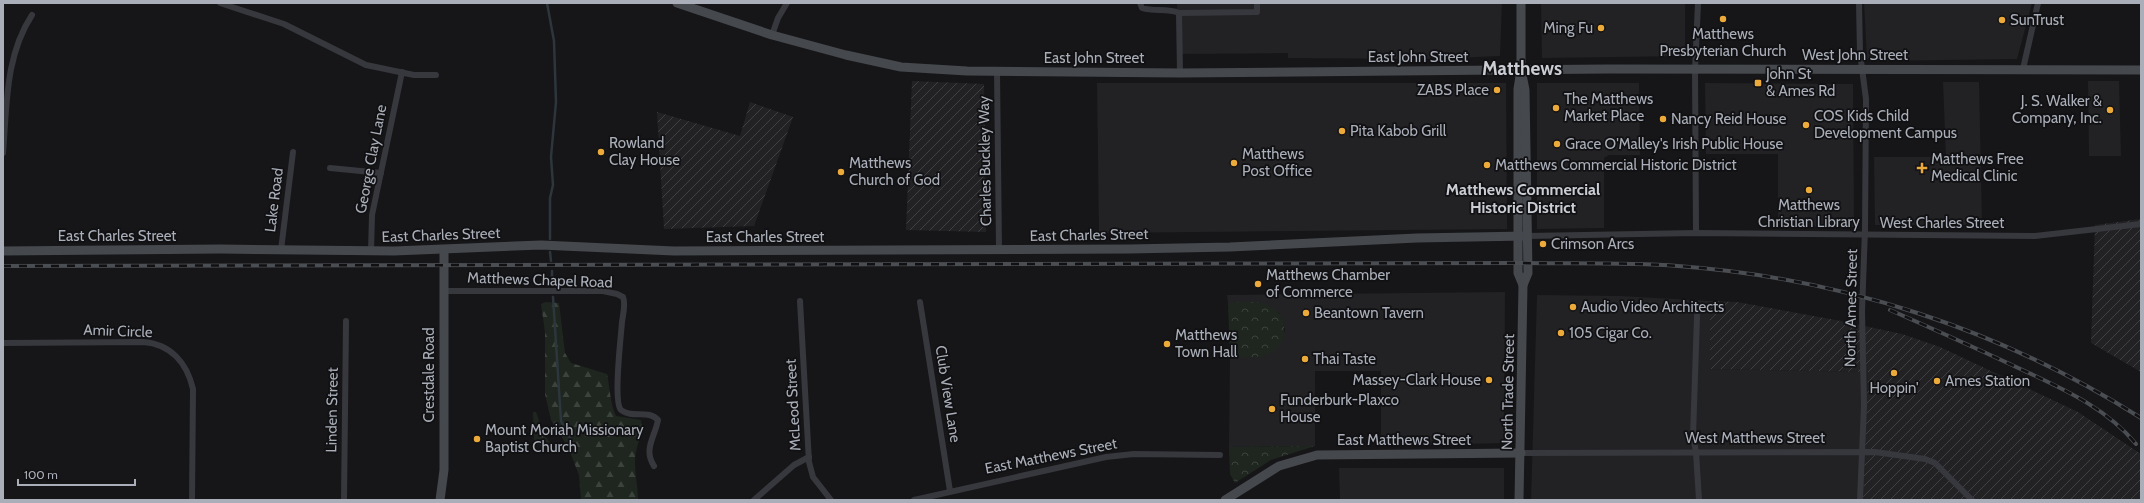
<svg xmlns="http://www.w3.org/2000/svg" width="2144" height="503" font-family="Cabin,sans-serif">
<defs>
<pattern id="industrial-furrows" width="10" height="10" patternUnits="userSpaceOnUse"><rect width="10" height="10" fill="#222225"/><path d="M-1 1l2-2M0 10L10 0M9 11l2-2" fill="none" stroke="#3f4043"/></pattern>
<pattern id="forest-firs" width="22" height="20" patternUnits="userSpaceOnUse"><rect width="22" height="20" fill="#1e261f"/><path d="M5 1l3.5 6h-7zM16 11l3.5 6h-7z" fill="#3c433d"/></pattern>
<pattern id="park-crowns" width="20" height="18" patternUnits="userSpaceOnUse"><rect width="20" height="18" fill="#1e261f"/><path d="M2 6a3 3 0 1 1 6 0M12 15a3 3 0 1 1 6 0" fill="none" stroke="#3c433d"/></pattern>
</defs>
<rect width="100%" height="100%" fill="#161618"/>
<g fill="#222225">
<polygon points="1502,3 1500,56 1430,59 1288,58 1288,53 1178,54 1177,4"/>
<polygon points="1541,3 1685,3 1685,56 1542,58"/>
<polygon points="1864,3 2032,3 2017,59 1873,61 1867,59"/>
<polygon points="2088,81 2119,81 2121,156 2089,156"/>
<polygon points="1943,82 1979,82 1982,225 1875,225 1874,157 1946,157"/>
<polygon points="1097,83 1506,83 1507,229 1099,233"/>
<polygon points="1537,83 1639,83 1640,155 1609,155 1604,158 1604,228 1537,229"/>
<polygon points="1705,83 1853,84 1854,227 1778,226 1778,154 1706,154"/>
<polygon points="1505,292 1504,443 1381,446 1381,371 1315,371 1315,446 1229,447 1230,356 1260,356 1285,332 1285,329 1279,313 1256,303 1228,303 1227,295"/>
<polygon points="1537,295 1620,296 1710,301 1710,369 1868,372 1863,500 1531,500"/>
<polygon points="1339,468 1504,468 1504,500 1340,500"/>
</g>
<g fill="url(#industrial-furrows)">
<polygon points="912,81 984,84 986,232 906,230"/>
<polygon points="750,102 793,117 754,226 664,229 657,112 740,136"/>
<polygon points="2141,219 2141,372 2091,343 2095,225"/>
<polygon points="1710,301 1737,302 1841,321 1902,334 1940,347 2078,412 2141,454 2141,500 1863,500 1868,372 1710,369"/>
</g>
<path fill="url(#forest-firs)" d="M546,302L559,303L565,353L571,363L607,374C610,388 610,403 616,416L641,420C644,434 634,448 635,463C635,475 638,488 638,500H581L579,475L568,447L551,420L545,394V332L541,304Z"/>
<g fill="url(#park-crowns)">
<path d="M1228,303C1240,303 1254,300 1265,304C1288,311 1292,343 1269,354C1258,359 1242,356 1230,356Z"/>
<polygon points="533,412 536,412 544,435 553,446 544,449 539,445 534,443"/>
<polygon points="1315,446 1271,460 1235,483 1230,474 1229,447"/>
</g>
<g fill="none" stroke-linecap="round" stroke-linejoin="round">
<g stroke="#2d363c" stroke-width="2.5">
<polyline points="547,3 554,41 556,102 551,157 553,185 550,198 550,239"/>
<polyline points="550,252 551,261"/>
<polyline points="552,271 552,284"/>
<polyline points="553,297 561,421 577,451"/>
</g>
<g stroke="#37383d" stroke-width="6">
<polyline points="220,3 284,24 366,65 414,75 436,75"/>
<path d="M1140,3L1142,8C1154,12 1167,8 1179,13L1257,12V3"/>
<polyline points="1859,3 1860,53 1866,99 1865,229 1862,312 1864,406 1860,500"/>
<polyline points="1179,13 1180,73"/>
<polyline points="772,35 778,18 787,3"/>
<polyline points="2023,69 2038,3"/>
<polyline points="997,71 999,250"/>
<path d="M3,153C7,106 5,56 32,15"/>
<polyline points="330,168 381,173"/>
<polyline points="1696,233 1695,70 1698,3"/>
<polyline points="1527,236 1696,233 2035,236 2141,224"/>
<polyline points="281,250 293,152"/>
<polyline points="371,251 372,215 402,72"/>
<path d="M444,291H603L617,294L623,297C626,304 623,314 622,322C621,336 613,402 621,410C632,419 649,409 658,420C655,437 643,449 654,466"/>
<polyline points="800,301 809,462 813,477 831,500"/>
<polyline points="920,302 950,491"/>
<polyline points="1697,316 1693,436 1696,452 1699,500"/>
<path d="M3,343L143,342C171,344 187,363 193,389L192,500"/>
<polyline points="1521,453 1875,452 1925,459 1935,463 1972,500"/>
<polyline points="344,500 346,321"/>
<polyline points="754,500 794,465 809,457"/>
<polyline points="914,500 1106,457 1134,454 1220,455"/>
</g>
<g stroke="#45484d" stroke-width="9">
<polyline points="677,3 772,35 846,55 901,67 967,71 1180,73 1607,69 2141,70"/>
<polyline points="1521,3 1521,70 1518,89 1518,273 1523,285"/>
<polyline points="3,251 220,249 394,251 541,245 674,251 1129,249 1230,247 1417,238 1527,236"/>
<polyline points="440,500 444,470 444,250"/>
<polyline points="1225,500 1279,466 1317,455 1521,453"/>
<polyline points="1519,500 1523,285 1528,273 1525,90 1521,70"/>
</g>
<defs>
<g id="rail">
<path d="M3,266L1518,263C1571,264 1625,262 1678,266C1842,278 2002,330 2141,418"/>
<path d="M1890,310C1931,328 1971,346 2012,365C2056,386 2104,405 2136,444"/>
</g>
</defs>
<use href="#rail" stroke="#4a4d52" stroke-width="4"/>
<use href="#rail" stroke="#111113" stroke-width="2.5" stroke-dasharray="8" stroke-linecap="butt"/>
</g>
<g fill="#ecaa3a" stroke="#111113" stroke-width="1.5">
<circle cx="1723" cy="19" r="4"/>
<circle cx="2002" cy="20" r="4"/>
<circle cx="1601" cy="28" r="4"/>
<rect x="1754" y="79" width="8" height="8" rx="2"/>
<circle cx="1497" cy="90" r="4"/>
<circle cx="1556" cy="108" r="4"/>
<circle cx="2110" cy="110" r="4"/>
<circle cx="1663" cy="119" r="4"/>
<circle cx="1806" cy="125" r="4"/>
<circle cx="1342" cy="131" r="4"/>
<circle cx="1557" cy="144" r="4"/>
<circle cx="601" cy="152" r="4"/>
<circle cx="1234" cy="163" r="4"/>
<circle cx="1487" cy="165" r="4"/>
<path d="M1920 162h4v4h4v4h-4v4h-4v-4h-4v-4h4z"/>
<circle cx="841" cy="172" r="4"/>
<circle cx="1809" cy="190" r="4"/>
<circle cx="1543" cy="244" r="4"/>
<circle cx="1258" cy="284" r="4"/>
<circle cx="1573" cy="307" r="4"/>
<circle cx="1306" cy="313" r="4"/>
<circle cx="1561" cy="333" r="4"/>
<circle cx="1167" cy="344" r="4"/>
<circle cx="1305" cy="359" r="4"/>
<circle cx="1894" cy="373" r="4"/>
<circle cx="1489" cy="380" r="4"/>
<circle cx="1937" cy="381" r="4"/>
<circle cx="1272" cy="409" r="4"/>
<circle cx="477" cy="439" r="4"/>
</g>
<g text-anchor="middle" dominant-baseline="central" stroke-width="3.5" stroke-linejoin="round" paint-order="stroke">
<g font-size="15" fill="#a9aeb8" stroke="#111113" text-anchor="start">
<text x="2010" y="20">SunTrust</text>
<text x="1593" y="28" text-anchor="end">Ming Fu</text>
<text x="1723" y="34" text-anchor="middle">Matthews<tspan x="1723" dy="17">Presbyterian Church</tspan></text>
<text x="1766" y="74">John St<tspan x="1766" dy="17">&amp; Ames Rd</tspan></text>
<text x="1489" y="90" text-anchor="end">ZABS Place</text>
<text x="1564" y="99">The Matthews<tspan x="1564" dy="17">Market Place</tspan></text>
<text x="2102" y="101" text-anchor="end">J. S. Walker &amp;<tspan x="2102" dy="17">Company, Inc.</tspan></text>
<text x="1814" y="116">COS Kids Child<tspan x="1814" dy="17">Development Campus</tspan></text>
<text x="1671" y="119">Nancy Reid House</text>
<text x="1350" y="131">Pita Kabob Grill</text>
<text x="609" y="143">Rowland<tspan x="609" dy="17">Clay House</tspan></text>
<text x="1565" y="144">Grace O'Malley's Irish Public House</text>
<text x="1242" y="154">Matthews<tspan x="1242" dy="17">Post Office</tspan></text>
<text x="1931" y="159">Matthews Free<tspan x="1931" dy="17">Medical Clinic</tspan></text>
<text x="849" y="163">Matthews<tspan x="849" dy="17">Church of God</tspan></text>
<text x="1495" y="165">Matthews Commercial Historic District</text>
<text x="1809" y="205" text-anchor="middle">Matthews<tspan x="1809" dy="17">Christian Library</tspan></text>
<text x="1551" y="244">Crimson Arcs</text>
<text x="1266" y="275">Matthews Chamber<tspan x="1266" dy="17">of Commerce</tspan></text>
<text x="1581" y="307">Audio Video Architects</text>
<text x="1314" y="313">Beantown Tavern</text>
<text x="1569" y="333">105 Cigar Co.</text>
<text x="1175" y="335">Matthews<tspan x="1175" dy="17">Town Hall</tspan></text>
<text x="1313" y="359">Thai Taste</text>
<text x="1481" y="380" text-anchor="end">Massey-Clark House</text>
<text x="1945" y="381">Ames Station</text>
<text x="1894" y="388" text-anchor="middle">Hoppin'</text>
<text x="1280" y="400">Funderburk-Plaxco<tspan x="1280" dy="17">House</tspan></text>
<text x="485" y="430">Mount Moriah Missionary<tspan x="485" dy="17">Baptist Church</tspan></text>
</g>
<g font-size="15" fill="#a9aeb8" stroke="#111113">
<text x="1855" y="55">West John Street</text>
<text x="1418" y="57">East John Street</text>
<text x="1094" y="58">East John Street</text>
<text transform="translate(371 159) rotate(-79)">George Clay Lane</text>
<text transform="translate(985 161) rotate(-91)">Charles Buckley Way</text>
<text transform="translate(274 200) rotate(-83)">Lake Road</text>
<text x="1942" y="223">West Charles Street</text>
<text transform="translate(441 235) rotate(-2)">East Charles Street</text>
<text transform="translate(1089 235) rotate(-1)">East Charles Street</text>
<text x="117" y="236">East Charles Street</text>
<text x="765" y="237">East Charles Street</text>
<text transform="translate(540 280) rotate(2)">Matthews Chapel Road</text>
<text transform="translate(1851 308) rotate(-89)">North Ames Street</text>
<text transform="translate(118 331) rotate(2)">Amir Circle</text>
<text transform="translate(429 375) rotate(-90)">Crestdale Road</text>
<text transform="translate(1508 392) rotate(-89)">North Trade Street</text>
<text transform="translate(948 394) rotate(81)">Club View Lane</text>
<text transform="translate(793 405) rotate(-93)">McLeod Street</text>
<text transform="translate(332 410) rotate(-89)">Linden Street</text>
<text x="1755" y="438">West Matthews Street</text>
<text x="1404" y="440">East Matthews Street</text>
<text transform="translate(1051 456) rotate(-11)">East Matthews Street</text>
</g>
<g font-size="16" font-weight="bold" fill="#cacdd4" stroke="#111113">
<text x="1523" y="189">Matthews Commercial<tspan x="1523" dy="18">Historic District</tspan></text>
</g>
<g font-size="19" font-weight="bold" fill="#cacdd4" stroke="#111113">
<text x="1522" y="68">Matthews</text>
</g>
</g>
<rect width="2144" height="503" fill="none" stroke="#a9aeb8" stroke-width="8"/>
<path d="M18 479v6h117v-6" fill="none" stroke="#a9aeb8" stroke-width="2"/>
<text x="24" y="479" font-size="12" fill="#a9aeb8" stroke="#111113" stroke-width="3" paint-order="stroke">100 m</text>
</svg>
